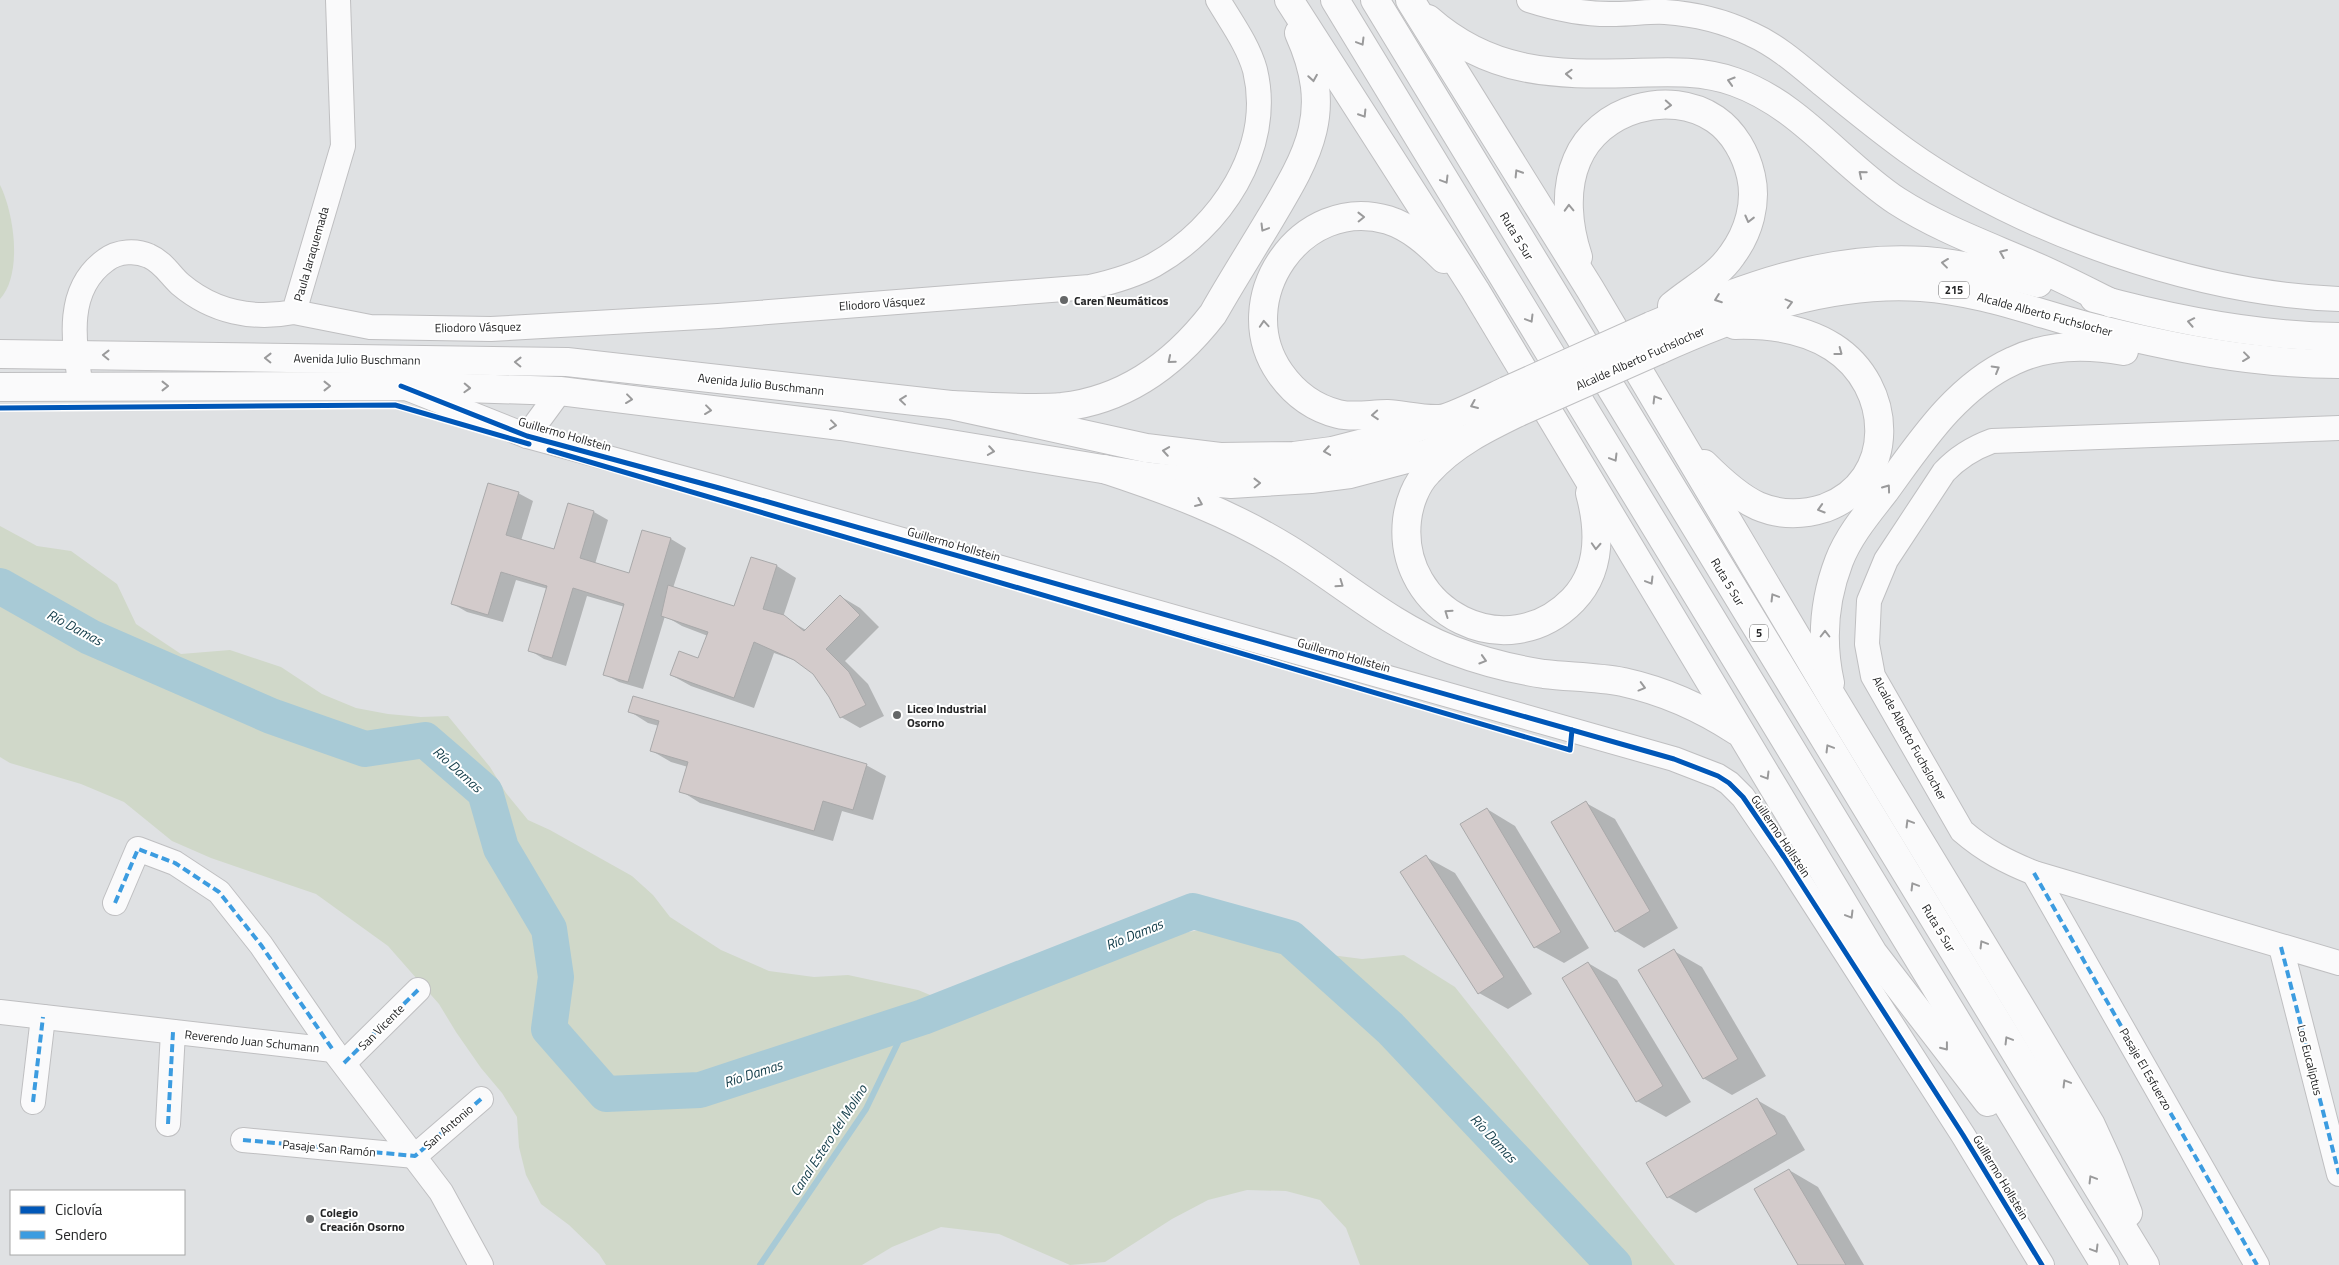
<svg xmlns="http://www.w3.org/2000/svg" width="2339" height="1265" font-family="'Titillium Web',sans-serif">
<rect width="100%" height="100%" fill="#dfe1e3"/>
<g fill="#d0d8c9">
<path d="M0,185C14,213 23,274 0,299Z"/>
<polygon points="0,526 37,546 71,551 117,584 136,624 181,654 230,650 281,667 322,694 356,708 388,714 421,717 448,716 490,767 506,793 528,820 550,830 632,876 653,895 670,917 721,950 769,971 814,977 848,975 918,990 947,1002 970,1003 1038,978 1078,954 1109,942 1149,934 1183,933 1211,928 1252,930 1291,937 1331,955 1362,959 1404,955 1455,987 1675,1265 1360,1265 1346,1228 1320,1200 1286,1191 1247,1190 1208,1200 1172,1219 1105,1262 1070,1265 999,1234 941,1227 892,1247 862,1265 606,1265 599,1254 569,1225 541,1204 526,1175 519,1147 517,1117 502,1093 481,1068 456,1032 439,1004 388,946 316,894 211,858 172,841 124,802 81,784 10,763 0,757"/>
</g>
<g fill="#0003">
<polygon points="518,493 533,501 521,541 555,551 569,505 594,512 608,520 595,564 630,574 643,531 671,539 686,548 673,588 735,608 751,558 777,566 796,578 783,617 806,630 840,596 860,608 879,627 845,661 868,684 884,716 860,728 841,717 830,696 814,673 794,660 774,653 754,708 691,686 671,675 699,659 708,636 682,626 665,616 643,689 619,682 604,674 625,607 587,596 566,666 544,659 529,650 548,589 516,580 503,622 467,612 453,604"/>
<polygon points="629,711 866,765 886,776 873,820 842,811 833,841 700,803 681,791 688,767 671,762 652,751 659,726 648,723"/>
<polygon points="1586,803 1615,819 1678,928 1644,948 1616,931"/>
<polygon points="1487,809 1515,826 1589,948 1564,963 1535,947"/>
<polygon points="1426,857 1455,873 1532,994 1508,1009 1479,993"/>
<polygon points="1674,951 1702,967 1766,1076 1732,1095 1703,1078"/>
<polygon points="1588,963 1617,980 1691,1102 1666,1117 1637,1101"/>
<polygon points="1757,1100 1785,1116 1805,1150 1696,1213 1668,1197"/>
<polygon points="1789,1170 1818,1187 1864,1265 1799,1265"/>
</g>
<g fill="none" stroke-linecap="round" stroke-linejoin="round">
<polyline stroke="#a8cad6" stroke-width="6" points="760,1265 866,1109 908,1022"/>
<polyline stroke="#a8cad6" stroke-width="36" points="0,586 90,637 271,716 365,749 425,740 485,792 501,848 549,929 556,977 549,1029 606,1094 700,1090 923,1017 1193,911 1290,938 1390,1028 1614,1265"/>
</g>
<g fill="#d3cbcb" stroke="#a9a9aa">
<polygon points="488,483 519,492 506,535 554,549 568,503 594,511 580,558 629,573 642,530 671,538 628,682 603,675 624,604 573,588 552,658 528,651 547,586 501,572 488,615 451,604"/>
<polygon points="751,557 777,565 763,609 784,615 804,631 840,595 860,615 826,649 849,672 866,705 840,718 829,697 813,674 794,660 754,642 734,698 670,675 679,651 698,658 708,632 661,616 668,585 734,606"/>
<polygon points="633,696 867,764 853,810 823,801 814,831 679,792 688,762 650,751 659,721 628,712"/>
<polygon points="1586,801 1650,911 1615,932 1551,822"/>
<polygon points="1487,808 1561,932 1534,948 1460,824"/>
<polygon points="1426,855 1504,977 1478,994 1400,872"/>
<polygon points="1674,949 1738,1059 1703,1079 1638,970"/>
<polygon points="1588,962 1663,1086 1636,1102 1562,978"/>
<polygon points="1757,1098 1777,1134 1667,1198 1646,1163"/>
<polygon points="1789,1169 1846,1265 1798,1265 1754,1189"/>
</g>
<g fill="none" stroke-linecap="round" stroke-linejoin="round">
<defs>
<g id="minor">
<path d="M1529,0C1557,9 1587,15 1616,14C1633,14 1649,11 1665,12C1695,14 1724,21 1751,34C1778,46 1800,66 1823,85C1851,108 1878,130 1907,151C2022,233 2198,294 2339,299"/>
<path d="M294,312L370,327L491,329L718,316L1090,287C1112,282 1134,276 1154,265C1220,228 1274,149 1255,70C1248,45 1231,22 1218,0"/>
<path d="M81,387C74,343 64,290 106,260C118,251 136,250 149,256C163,262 170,275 180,284C213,312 253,320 294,312L343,146L338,0"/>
<polyline points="409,389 527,436 719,488 1674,759 1718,776 1729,783 1743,797 1784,857 1963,1135 2042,1265"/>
<path d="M2339,428L1992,441C1973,448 1958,457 1944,472L1886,560L1869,601L1867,644L1873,676L1962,831C1985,851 2007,862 2034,873L2339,963"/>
<polyline points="527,436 560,391"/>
<polyline points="2034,873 2257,1265"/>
<polyline points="115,903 138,849 175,863 219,892 261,945 333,1050 441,1192 481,1265"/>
<polyline points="2281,947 2339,1174"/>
<polyline points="0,1012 333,1050"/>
<polyline points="344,1063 418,990"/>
<polyline points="33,1102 43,1017"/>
<polyline points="168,1124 173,1032"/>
<polyline points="243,1140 415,1156 481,1099"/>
</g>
<g id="major">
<polyline points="0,354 567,362 951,405 1146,448 1220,457 1294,456 1332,451 1406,432 1441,419"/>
<polyline points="0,387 401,386 560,391 841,426 1151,477 1231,484 1311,479 1350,474 1426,454 1460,439"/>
</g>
<g id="highway">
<polyline points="1289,0 1475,290 1873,953 1988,1102"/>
<polyline points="1335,0 2105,1265"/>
<polyline points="1375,0 2145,1265"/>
<polyline points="1410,0 1590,289 1834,700 2024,1013 2091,1125 2108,1162 2128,1213"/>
<path d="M1428,19C1490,74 1554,75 1633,73C1667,72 1702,70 1735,82C1800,105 1841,164 1897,201C1939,228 1986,245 2032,265C2058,276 2085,290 2111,303"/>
<path d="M1578,257C1568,227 1564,190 1577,160C1598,109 1669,88 1715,119C1734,132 1746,154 1751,176C1757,203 1749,232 1732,255C1717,277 1692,289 1672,306"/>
<path d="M1444,259C1428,243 1410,227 1388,220C1301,194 1229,300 1280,373C1294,393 1314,408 1338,414C1354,418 1371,414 1387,414C1404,415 1422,420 1440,419C1451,418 1493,397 1506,391"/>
<path d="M2094,298C2174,320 2256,336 2339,337"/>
<path d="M1651,326C1739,289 1828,254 1926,261C1964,264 2001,273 2038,283"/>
<path d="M1659,350C1741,313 1830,281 1921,287C1978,291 2031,311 2086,326C2168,347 2253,364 2339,364"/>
<path d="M951,405C986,406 1028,410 1062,407C1125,400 1175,363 1213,314C1231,282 1251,251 1270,219C1310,152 1334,111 1299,33"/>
<path d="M1519,412C1486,428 1453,444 1428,472C1416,484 1409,503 1407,520C1397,612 1507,668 1573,600C1601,571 1600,530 1590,493"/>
<path d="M1704,464C1720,480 1738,497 1758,506C1779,515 1803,515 1825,508C1898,481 1894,386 1833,347C1805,329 1768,324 1735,325"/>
<path d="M1104,469C1168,490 1230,513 1288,549C1343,583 1391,626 1452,650C1481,661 1512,669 1544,674C1570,677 1597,677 1623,682C1664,691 1702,708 1737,731"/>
<path d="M1830,683C1821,642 1824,600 1839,561C1849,535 1868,513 1885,491C1920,443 1956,387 2013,361C2048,344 2086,344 2124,351"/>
</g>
</defs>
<use href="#minor" stroke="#bfbfc1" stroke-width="26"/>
<use href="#major" stroke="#bfbfc1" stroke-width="30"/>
<use href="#highway" stroke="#bfbfc1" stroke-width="30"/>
<use href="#minor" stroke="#fafafb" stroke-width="24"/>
<use href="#major" stroke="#fafafb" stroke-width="28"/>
<use href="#highway" stroke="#fafafb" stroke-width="28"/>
<defs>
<g id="highway-bridge">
<polyline points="1506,391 1651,326"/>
<polyline points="1519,412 1659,350"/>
</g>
</defs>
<use href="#highway-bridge" stroke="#bfbfc1" stroke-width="30" stroke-linecap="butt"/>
<use href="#highway-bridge" stroke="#fafafb" stroke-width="28"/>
<g stroke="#3c9ce0" stroke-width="4" stroke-dasharray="8 4" stroke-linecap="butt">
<polyline points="2034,873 2257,1265"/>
<polyline points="115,903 138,849 175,863 219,892 261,945 333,1050"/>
<polyline points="2281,947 2339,1174"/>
<polyline points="344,1063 418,990"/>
<polyline points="33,1102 43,1017"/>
<polyline points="168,1124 173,1032"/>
<polyline points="243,1140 415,1156 481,1099"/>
</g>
<defs>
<g id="cycleway">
<polyline points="401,386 527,436 719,488 1674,759 1718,776 1729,783 1743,797 1784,857 1963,1135 2042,1265"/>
<polyline points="0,408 395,405 529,444"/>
<polyline points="549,450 1570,750 1572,730"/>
</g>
</defs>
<use href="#cycleway" stroke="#fff" stroke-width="8"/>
<use href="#cycleway" stroke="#0057b8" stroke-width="5"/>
</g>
<defs><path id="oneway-chevron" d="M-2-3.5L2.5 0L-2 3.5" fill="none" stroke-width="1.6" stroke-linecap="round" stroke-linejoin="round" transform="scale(1.25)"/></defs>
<g stroke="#9a9a9b">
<use href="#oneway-chevron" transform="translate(1361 42) rotate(59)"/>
<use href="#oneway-chevron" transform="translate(1569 74) rotate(-178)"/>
<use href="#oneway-chevron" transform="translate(1313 78) rotate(81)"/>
<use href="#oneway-chevron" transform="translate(1731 81) rotate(-163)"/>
<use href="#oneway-chevron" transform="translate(1668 105) rotate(3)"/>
<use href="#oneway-chevron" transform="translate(1363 114) rotate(58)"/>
<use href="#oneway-chevron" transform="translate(1518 173) rotate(-122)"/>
<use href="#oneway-chevron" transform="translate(1862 174) rotate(-140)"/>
<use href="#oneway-chevron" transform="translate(1445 180) rotate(59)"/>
<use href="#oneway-chevron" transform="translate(1569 208) rotate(-92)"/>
<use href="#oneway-chevron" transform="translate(1361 217) rotate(-1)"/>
<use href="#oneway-chevron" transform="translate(1749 219) rotate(104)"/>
<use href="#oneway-chevron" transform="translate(1264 228) rotate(121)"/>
<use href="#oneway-chevron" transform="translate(2003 253) rotate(-157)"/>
<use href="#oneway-chevron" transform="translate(1945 263) rotate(-173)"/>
<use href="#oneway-chevron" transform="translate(1718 299) rotate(160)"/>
<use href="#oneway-chevron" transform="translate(1789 303) rotate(-15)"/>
<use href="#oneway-chevron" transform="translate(1530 319) rotate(59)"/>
<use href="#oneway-chevron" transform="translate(2191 322) rotate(-169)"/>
<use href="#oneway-chevron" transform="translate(1264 324) rotate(-94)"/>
<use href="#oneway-chevron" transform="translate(1839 352) rotate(37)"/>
<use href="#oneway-chevron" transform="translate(106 355) rotate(-179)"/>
<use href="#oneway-chevron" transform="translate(2246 357) rotate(7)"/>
<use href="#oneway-chevron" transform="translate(268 358) rotate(-179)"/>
<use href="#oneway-chevron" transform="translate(1171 360) rotate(140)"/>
<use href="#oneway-chevron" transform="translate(518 362) rotate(-179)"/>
<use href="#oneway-chevron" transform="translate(1996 369) rotate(-30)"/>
<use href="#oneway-chevron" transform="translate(165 386)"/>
<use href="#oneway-chevron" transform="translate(327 386)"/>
<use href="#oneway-chevron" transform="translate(467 388) rotate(2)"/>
<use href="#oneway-chevron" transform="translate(629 399) rotate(7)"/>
<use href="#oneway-chevron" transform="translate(1656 399) rotate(-121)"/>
<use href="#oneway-chevron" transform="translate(903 400) rotate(-174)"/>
<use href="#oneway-chevron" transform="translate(1474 405) rotate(157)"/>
<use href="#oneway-chevron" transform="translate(708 410) rotate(7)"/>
<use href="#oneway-chevron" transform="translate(1375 415) rotate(176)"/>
<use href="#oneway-chevron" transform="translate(833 425) rotate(7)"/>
<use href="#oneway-chevron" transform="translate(991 451) rotate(9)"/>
<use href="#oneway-chevron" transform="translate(1166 451) rotate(-171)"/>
<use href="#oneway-chevron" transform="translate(1327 451) rotate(171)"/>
<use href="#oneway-chevron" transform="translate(1614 458) rotate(59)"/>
<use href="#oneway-chevron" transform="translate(1257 483) rotate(-1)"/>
<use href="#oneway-chevron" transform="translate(1887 488) rotate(-54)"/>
<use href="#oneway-chevron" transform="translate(1199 503) rotate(23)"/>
<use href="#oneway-chevron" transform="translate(1821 509) rotate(163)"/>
<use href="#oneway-chevron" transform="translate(1596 546) rotate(93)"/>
<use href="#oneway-chevron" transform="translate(1650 581) rotate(59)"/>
<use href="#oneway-chevron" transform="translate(1340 584) rotate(35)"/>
<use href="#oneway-chevron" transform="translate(1774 597) rotate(-121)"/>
<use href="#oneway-chevron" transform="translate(1448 613) rotate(-145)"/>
<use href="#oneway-chevron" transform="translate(1825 634) rotate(-90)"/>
<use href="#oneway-chevron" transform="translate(1483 660) rotate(17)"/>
<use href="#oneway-chevron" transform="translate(1642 687) rotate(15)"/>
<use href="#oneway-chevron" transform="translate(1829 748) rotate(-121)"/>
<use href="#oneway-chevron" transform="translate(1766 776) rotate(59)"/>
<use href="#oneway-chevron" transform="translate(1909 823) rotate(-121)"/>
<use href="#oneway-chevron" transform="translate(1914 886) rotate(-121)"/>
<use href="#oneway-chevron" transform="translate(1850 915) rotate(59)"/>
<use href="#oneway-chevron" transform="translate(1983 944) rotate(-121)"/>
<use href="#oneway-chevron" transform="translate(2008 1040) rotate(-121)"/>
<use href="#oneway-chevron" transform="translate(1945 1047) rotate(52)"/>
<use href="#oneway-chevron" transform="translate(2066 1083) rotate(-121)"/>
<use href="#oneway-chevron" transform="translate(2092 1179) rotate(-121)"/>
<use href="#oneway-chevron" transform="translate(2095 1249) rotate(59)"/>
</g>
<g fill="#656768" stroke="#fff" stroke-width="2">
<circle cx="1064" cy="300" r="5"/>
<circle cx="897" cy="715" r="5"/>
<circle cx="310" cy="1219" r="5"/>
</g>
<g text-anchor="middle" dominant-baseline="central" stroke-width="4" stroke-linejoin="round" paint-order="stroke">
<g fill="#fff" stroke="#666667" stroke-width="1">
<rect x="1939" y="281.5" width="30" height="17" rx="4"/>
<rect x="1750" y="624.5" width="18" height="17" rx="4"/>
</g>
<g font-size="11" font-weight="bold" fill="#242526">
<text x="1954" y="290">215</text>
<text x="1759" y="633">5</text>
</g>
<g font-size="12" fill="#242526" stroke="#fff">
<text transform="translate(1517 236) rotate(59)">Ruta 5 Sur</text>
<text transform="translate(311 254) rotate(-74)">Paula Jaraquemada</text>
<text transform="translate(882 303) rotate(-4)">Eliodoro Vásquez</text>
<text transform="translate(2045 314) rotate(15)">Alcalde Alberto Fuchslocher</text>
<text transform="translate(478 327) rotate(-1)">Eliodoro Vásquez</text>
<text transform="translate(1640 358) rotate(-24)">Alcalde Alberto Fuchslocher</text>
<text transform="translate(357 359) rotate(1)">Avenida Julio Buschmann</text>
<text transform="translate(761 384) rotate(6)">Avenida Julio Buschmann</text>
<text transform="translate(565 434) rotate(16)">Guillermo Hollstein</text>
<text transform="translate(954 544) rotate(16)">Guillermo Hollstein</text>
<text transform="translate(1728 582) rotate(59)">Ruta 5 Sur</text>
<text transform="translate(1344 655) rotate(16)">Guillermo Hollstein</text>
<text transform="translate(1910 738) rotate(61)">Alcalde Alberto Fuchslocher</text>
<text transform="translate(1781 836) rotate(56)">Guillermo Hollstein</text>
<text transform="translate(1939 928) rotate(59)">Ruta 5 Sur</text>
<text transform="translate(381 1027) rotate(-45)">San Vicente</text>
<text transform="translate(252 1041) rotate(6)">Reverendo Juan Schumann</text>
<text transform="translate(2310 1060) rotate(76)">Los Eucaliptus</text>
<text transform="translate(2146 1069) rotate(60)">Pasaje El Esfuerzo</text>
<text transform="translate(448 1127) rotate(-41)">San Antonio</text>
<text transform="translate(329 1148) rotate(5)">Pasaje San Ramón</text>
<text transform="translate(2001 1177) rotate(59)">Guillermo Hollstein</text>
</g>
<g font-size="12" font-weight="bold" fill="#242526" stroke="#fff" text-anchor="start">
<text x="1074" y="300">Caren Neumáticos</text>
<text x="907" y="708">Liceo Industrial<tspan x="907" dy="14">Osorno</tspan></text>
<text x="320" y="1212">Colegio<tspan x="320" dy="14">Creación Osorno</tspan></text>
</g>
<g font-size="14" font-style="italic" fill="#123c49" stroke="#fff">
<text transform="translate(75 627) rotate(28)">Río Damas</text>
<text transform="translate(458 769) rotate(42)">Río Damas</text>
<text transform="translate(1134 934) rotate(-22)">Río Damas</text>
<text transform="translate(753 1073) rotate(-18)">Río Damas</text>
<text transform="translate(1494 1138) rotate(47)">Río Damas</text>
<text transform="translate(828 1140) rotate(-57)">Canal Estero del Molino</text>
</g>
</g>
<rect x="10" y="1190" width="175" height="65" fill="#ffffff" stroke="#a7a8a8"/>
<rect x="20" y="1206" width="25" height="8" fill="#0057b8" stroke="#a7a8a8"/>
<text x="55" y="1215" font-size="15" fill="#242526">Ciclovía</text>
<rect x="20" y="1231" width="25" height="8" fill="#3c9ce0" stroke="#a7a8a8"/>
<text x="55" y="1240" font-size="15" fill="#242526">Sendero</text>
</svg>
